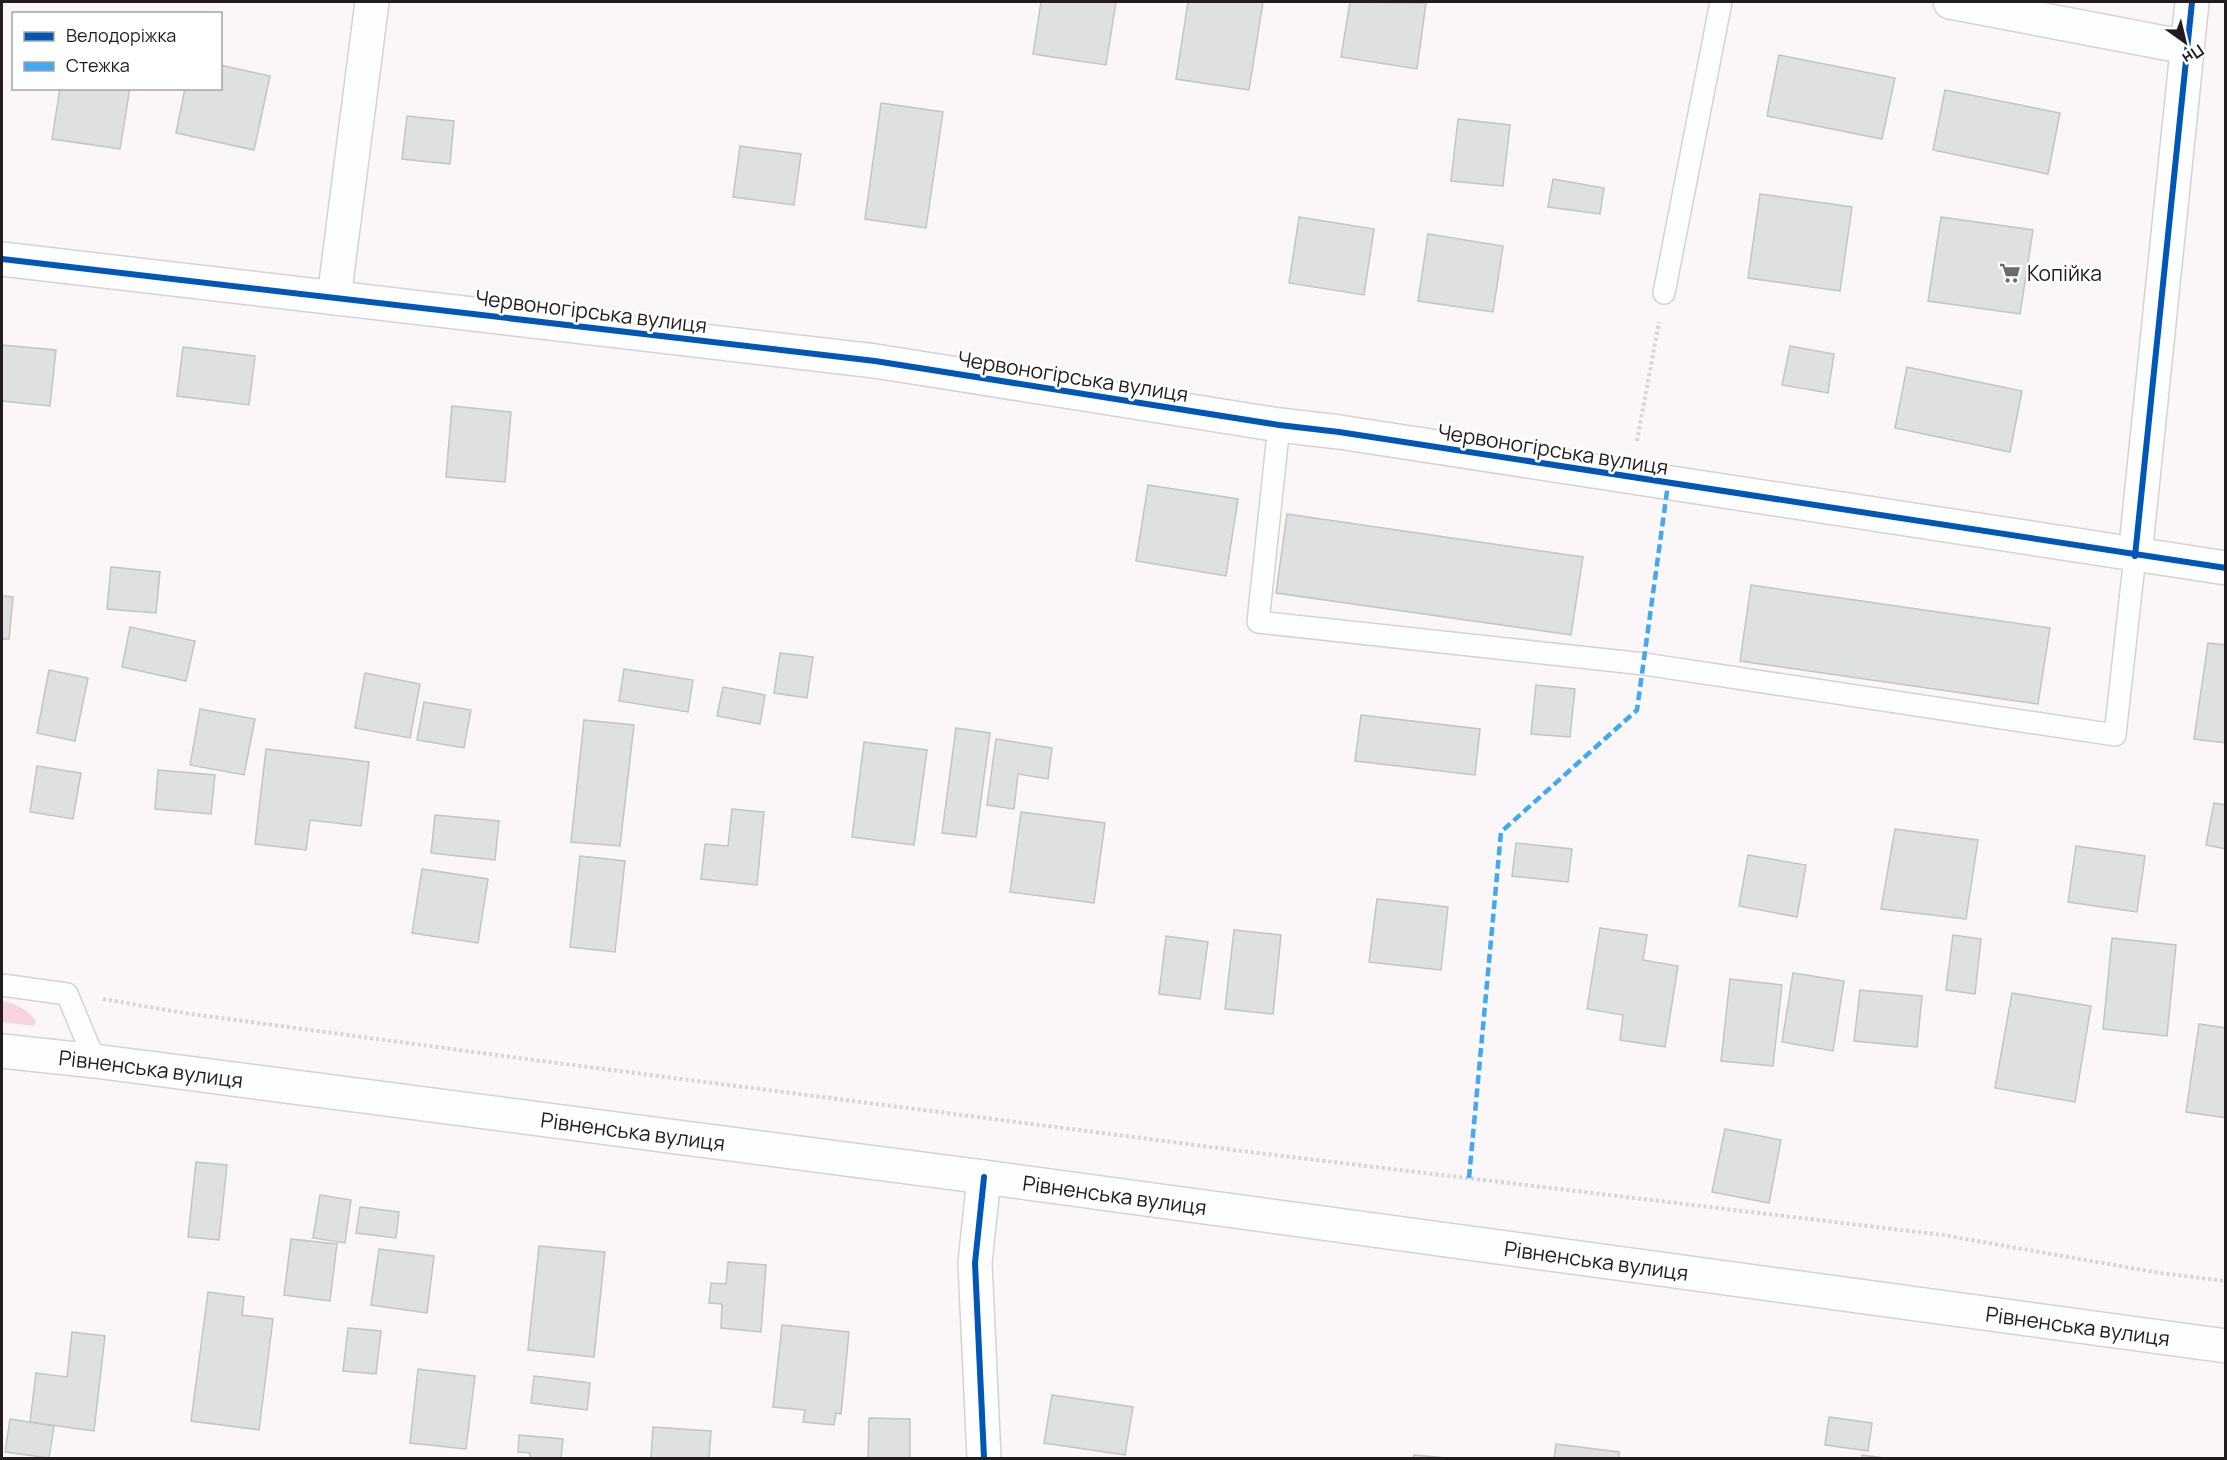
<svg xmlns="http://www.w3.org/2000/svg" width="2227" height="1460" font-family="Manrope,sans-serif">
<rect width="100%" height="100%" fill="#fbf7f8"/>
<path fill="#f8d5de" d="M2,1001C14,1003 31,1010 36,1023L33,1026L2,1022Z"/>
<g fill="#dee0e1" stroke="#c2c4c5" stroke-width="1.5">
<polygon points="1041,2 1116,2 1106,65 1033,54"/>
<polygon points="1188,2 1263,2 1249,90 1176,79"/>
<polygon points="1350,2 1426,3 1417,69 1341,57"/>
<polygon points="1779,55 1895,78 1882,139 1767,116"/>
<polygon points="220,65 270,76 254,150 176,133 185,88 220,88"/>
<polygon points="60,88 130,88 120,149 52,139"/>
<polygon points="1945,90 2060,113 2048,174 1933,150"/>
<polygon points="881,103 943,112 926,228 865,219"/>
<polygon points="407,116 454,121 450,164 402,159"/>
<polygon points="1458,119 1510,125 1503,186 1451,181"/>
<polygon points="740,146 801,154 794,205 733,197"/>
<polygon points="1553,179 1604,188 1600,214 1548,207"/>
<polygon points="1760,194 1852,207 1840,291 1748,278"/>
<polygon points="1299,217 1374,229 1364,295 1289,283"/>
<polygon points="1941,217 2033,230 2020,314 1928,301"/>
<polygon points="1428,234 1503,246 1493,312 1418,301"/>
<polygon points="2,345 56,350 50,406 2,401"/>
<polygon points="1790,346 1834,354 1828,393 1782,385"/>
<polygon points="183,347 255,356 249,405 177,396"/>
<polygon points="1907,367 2022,391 2010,452 1895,428"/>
<polygon points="452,406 511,412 505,482 446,477"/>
<polygon points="1148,485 1238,499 1226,576 1136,561"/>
<polygon points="1287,514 1583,557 1571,635 1276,593"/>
<polygon points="111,567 160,572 156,613 107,609"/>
<polygon points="1751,585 2050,628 2038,704 1740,661"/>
<polygon points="2,596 13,597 9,639 2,639"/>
<polygon points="130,627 195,641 186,681 122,667"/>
<polygon points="2208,643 2226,645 2226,743 2194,739"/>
<polygon points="780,653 813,657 807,698 774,693"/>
<polygon points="624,669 693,680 688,712 619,701"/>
<polygon points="49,670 88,678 75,741 37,733"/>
<polygon points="365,673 420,684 410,738 355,728"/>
<polygon points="1536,685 1575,689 1570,737 1531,734"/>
<polygon points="723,687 765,695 760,724 717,716"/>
<polygon points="424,702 471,710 464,748 417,740"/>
<polygon points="200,709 255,719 244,775 190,765"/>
<polygon points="1361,715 1480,729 1475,775 1355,761"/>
<polygon points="584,720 634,725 620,846 571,842"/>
<polygon points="956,728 990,733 976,837 942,833"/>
<polygon points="996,739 1052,748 1048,779 1018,774 1014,809 987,805"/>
<polygon points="864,742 927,750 914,845 852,837"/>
<polygon points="266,749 369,762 361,826 310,820 306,850 255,844"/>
<polygon points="37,766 81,773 73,819 30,812"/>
<polygon points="158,770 215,775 211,814 155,809"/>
<polygon points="2214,803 2226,805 2226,849 2206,845"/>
<polygon points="732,809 764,812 757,885 701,879 705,844 728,846"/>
<polygon points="1021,812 1105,823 1094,903 1010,892"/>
<polygon points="435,815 499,821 495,860 431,853"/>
<polygon points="1895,829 1978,840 1966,919 1881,909"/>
<polygon points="1516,843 1572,849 1568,882 1512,876"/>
<polygon points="2076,846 2145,856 2137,912 2068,902"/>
<polygon points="1748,855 1806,865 1797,917 1739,906"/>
<polygon points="580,856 625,861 615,952 570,947"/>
<polygon points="422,869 488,879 478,943 412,933"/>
<polygon points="1377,899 1448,907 1441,970 1369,962"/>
<polygon points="1600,928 1647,935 1643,960 1678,966 1665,1047 1620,1040 1623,1015 1587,1009"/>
<polygon points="1234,930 1281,935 1273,1014 1225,1009"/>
<polygon points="1953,935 1981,939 1975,994 1946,990"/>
<polygon points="1166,936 1208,942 1200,999 1159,994"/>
<polygon points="2112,938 2176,945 2167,1036 2103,1029"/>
<polygon points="1793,973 1844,981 1833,1051 1782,1042"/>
<polygon points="1730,979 1782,985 1773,1066 1721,1061"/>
<polygon points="1860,990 1922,996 1917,1047 1854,1041"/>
<polygon points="2012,993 2091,1006 2075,1102 1995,1088"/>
<polygon points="2199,1024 2226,1028 2226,1118 2186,1112"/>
<polygon points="1725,1129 1781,1140 1769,1203 1712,1192"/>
<polygon points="196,1162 227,1165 219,1240 188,1237"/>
<polygon points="320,1195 351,1200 345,1243 313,1238"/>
<polygon points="360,1207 399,1212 396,1238 356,1233"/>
<polygon points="291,1239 337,1244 330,1301 284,1295"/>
<polygon points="539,1246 605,1252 594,1357 528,1350"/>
<polygon points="379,1249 434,1256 427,1313 371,1305"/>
<polygon points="728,1262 766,1265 761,1332 721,1328 722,1304 709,1303 711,1283 726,1284"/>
<polygon points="208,1292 244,1297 242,1315 273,1319 259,1430 191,1421"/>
<polygon points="782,1325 849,1332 841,1414 836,1413 834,1425 803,1422 805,1410 773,1407"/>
<polygon points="348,1328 381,1331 376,1374 343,1371"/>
<polygon points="72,1332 105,1336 94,1431 30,1422 36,1373 67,1377"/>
<polygon points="418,1369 475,1376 466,1449 410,1443"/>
<polygon points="534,1376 590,1383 587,1410 531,1403"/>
<polygon points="1052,1395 1133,1407 1125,1455 1044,1443"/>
<polygon points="1829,1417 1872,1423 1868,1451 1825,1445"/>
<polygon points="869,1418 910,1419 910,1458 868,1458"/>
<polygon points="10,1419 54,1426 49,1458 5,1452"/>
<polygon points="653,1427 711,1431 709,1458 651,1458"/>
<polygon points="519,1435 563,1439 561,1458 530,1458 530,1453 518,1452"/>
<polygon points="1556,1444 1619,1452 1619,1458 1554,1458"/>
<polygon points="1414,1455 1447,1458 1413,1458"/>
<polygon points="1862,1455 1884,1458 1862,1458"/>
</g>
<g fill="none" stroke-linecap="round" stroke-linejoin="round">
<defs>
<g id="service">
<polyline points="1664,293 1721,2"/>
<polyline points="1279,425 1258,622 1644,664 2115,735 2135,556"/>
<polyline points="2,985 67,994 95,1061"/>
</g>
<g id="minor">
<polyline points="1950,2 2186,47"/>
<polyline points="2,259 875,361 1279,425 1339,432 2226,568"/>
<polyline points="334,298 372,2"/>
<polyline points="2135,556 2192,2"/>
<polyline points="984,1177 975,1263 984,1458"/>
</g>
<g id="secondary">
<path id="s1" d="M2,1051L95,1061L984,1177L2226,1346"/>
</g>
</defs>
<use href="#service" stroke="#d7d1d2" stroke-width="24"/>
<use href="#minor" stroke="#d7d1d2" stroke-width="36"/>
<use href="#secondary" stroke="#d7d1d2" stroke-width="36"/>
<g stroke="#d6d5d5" stroke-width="4" stroke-dasharray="3 3" stroke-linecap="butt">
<polyline points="1637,441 1659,322"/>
<polyline points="103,999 184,1013 534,1060 1250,1152 1943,1235 2160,1273 2226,1281"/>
</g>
<use href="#service" stroke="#fefefe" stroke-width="21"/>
<use href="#minor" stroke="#fefefe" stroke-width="33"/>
<use href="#secondary" stroke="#fefefe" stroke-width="33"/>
<polyline stroke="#3fa9f5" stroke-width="4.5" stroke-dasharray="9 4.5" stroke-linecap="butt" points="1469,1178 1501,832 1637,710 1668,484"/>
<defs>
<g id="cycleway">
<polyline points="2,259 875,361 1279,425 1339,432 2226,568"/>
<polyline points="2135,556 2192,2"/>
<polyline points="984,1177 975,1263 984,1458"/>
</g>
</defs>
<use href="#cycleway" stroke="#fff" stroke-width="10"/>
<use href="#cycleway" stroke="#0057b8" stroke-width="6"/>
</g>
<defs>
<symbol id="supermarket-bare" viewBox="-9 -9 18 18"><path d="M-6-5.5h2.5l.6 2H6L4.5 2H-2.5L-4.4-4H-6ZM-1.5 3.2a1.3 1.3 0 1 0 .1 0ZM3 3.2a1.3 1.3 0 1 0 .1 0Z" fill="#6f696a" stroke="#fff" stroke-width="2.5" paint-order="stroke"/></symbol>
</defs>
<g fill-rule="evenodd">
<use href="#supermarket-bare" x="1995" y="258" width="30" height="30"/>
</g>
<g text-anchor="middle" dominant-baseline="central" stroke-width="5" stroke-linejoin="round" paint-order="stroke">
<g font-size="21" fill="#231c1e" stroke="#fff" text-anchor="start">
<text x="2027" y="273">Копійка</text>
</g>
<g font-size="21" fill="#231c1e" stroke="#fff">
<text transform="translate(591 311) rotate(7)">Червоногірська вулиця</text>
<text transform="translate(1073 376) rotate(9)">Червоногірська вулиця</text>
<text transform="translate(1553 449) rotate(9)">Червоногірська вулиця</text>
<text stroke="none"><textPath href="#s1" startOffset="150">Рівненська вулиця</textPath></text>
<text stroke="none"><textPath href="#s1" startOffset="636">Рівненська вулиця</textPath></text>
<text stroke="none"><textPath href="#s1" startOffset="1122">Рівненська вулиця</textPath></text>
<text stroke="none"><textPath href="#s1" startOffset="1608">Рівненська вулиця</textPath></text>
<text stroke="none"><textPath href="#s1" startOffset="2094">Рівненська вулиця</textPath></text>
</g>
</g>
<rect width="2227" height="1460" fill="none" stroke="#231c1e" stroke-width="6"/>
<rect x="12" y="12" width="210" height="78" fill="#ffffff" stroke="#a7a4a5" stroke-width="1.5"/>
<rect x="24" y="32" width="30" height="9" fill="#0057b8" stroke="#a7a4a5" stroke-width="1.5"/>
<text x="66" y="42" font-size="18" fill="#231c1e">Велодоріжка</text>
<rect x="24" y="62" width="30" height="9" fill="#3fa9f5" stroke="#a7a4a5" stroke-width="1.5"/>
<text x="66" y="72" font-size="18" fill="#231c1e">Стежка</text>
<g transform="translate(2185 42) rotate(146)" stroke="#ffffff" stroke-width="4.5" paint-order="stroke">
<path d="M0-4.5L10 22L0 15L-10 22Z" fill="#231c1e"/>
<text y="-9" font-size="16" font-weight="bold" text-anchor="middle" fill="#231c1e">Пн</text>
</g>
</svg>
